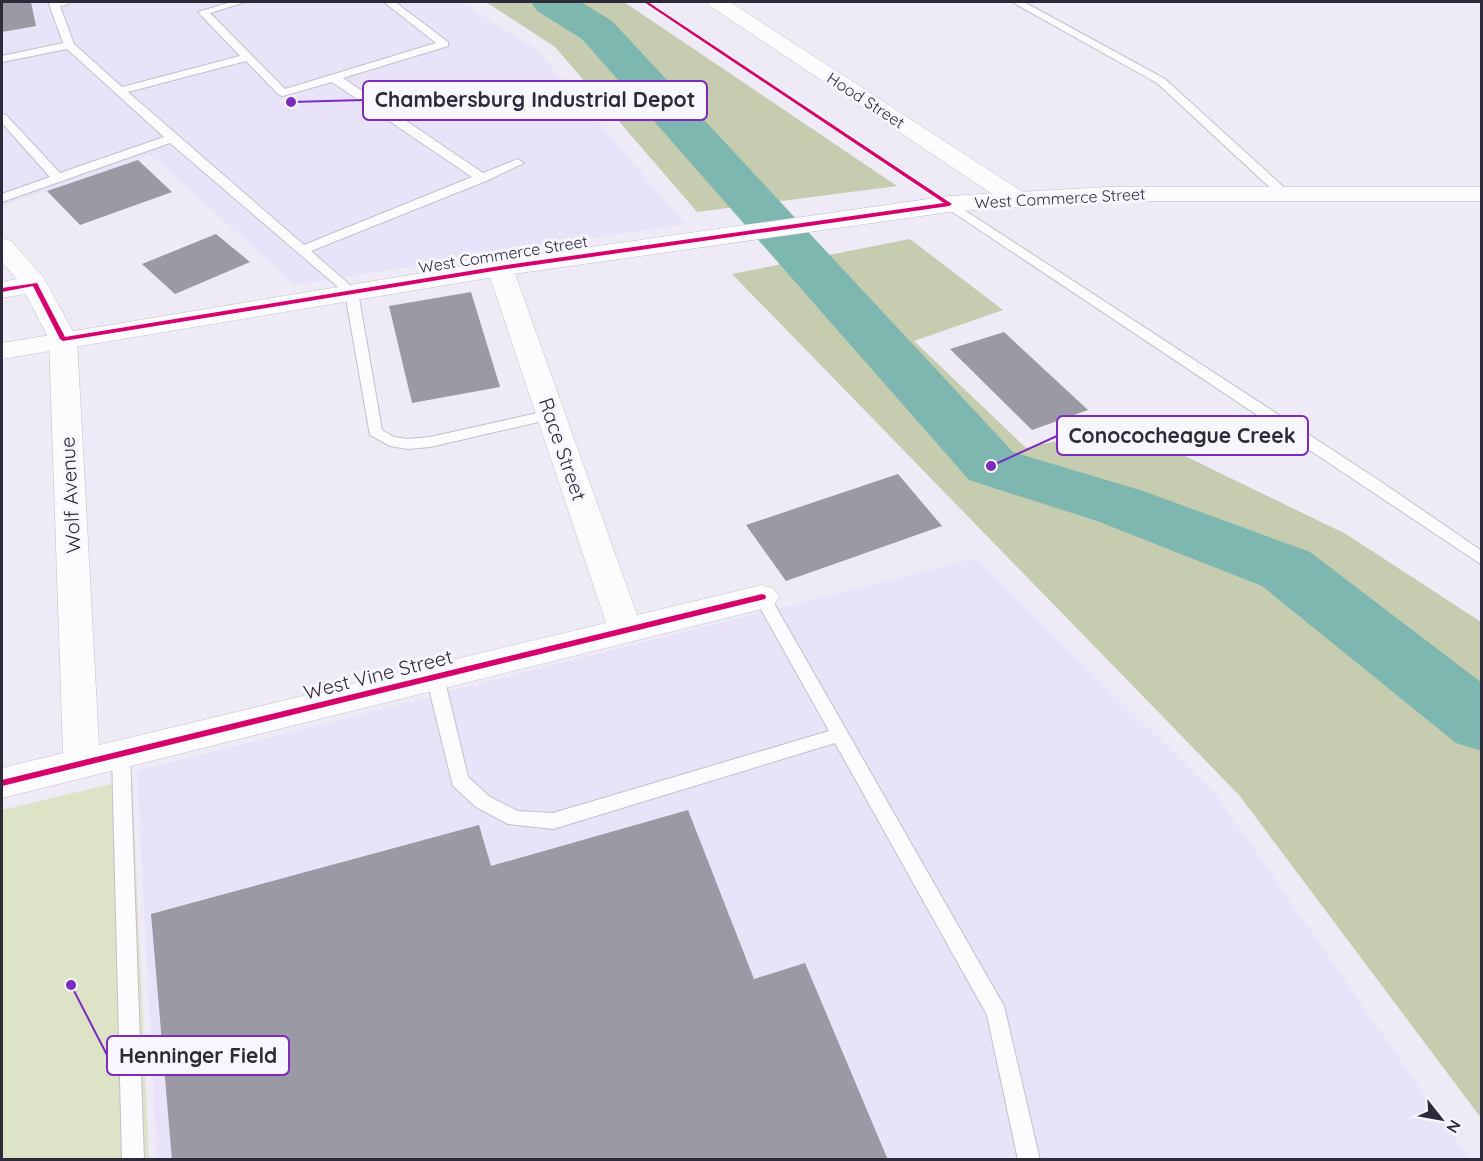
<svg xmlns="http://www.w3.org/2000/svg" width="1483" height="1161" font-family="Quicksand,sans-serif">
<rect width="100%" height="100%" fill="#eeebf7"/>
<g fill="#e8e3f8">
<polygon points="2,2 460,2 536,49 685,224 295,285 151,155 2,206"/>
<polygon points="976,558 1218,797 1469,1159 157,1159 137,771"/>
</g>
<polygon fill="#dce3c7" points="132,779 149,1159 2,1159 2,810"/>
<g fill="#c6ccb0">
<polygon points="486,2 624,2 897,186 697,212 555,47"/>
<polygon points="910,239 1003,310 914,341 1026,448 1123,426 1346,534 1481,622 1481,1118 1239,795 732,274"/>
</g>
<g fill="none" stroke-linecap="round" stroke-linejoin="round">
<polygon fill="#7eb6b0" fill-rule="evenodd" points="531,2 581,2 612,21 1013,452 1143,491 1310,552 1482,683 1482,751 1456,743 1262,586 1097,521 969,480 582,39 537,11"/>
</g>
<g fill="#9a99a4">
<polygon points="2,2 31,2 36,26 2,32"/>
<polygon points="138,160 172,192 80,225 47,191"/>
<polygon points="216,234 250,262 175,294 142,264"/>
<polygon points="471,292 500,387 412,403 389,306"/>
<polygon points="1004,332 1088,410 1032,430 950,349"/>
<polygon points="898,474 942,526 786,581 746,525"/>
<polygon points="688,810 754,979 805,963 888,1160 172,1160 151,914 479,825 491,866"/>
</g>
<g fill="none" stroke-linecap="round" stroke-linejoin="round">
<defs>
<g id="lane">
<path d="M52,2H70L69,4L60,6L74,44L122,87L240,56L198,12L231,2H246L210,13L285,89L436,43L384,2H395L448,42V46L343,78L483,173L518,159L524,163L486,181L311,251L358,292L382,430L394,437L408,439L430,437L551,410L558,415L556,418L430,447L408,449L390,446L370,435L345,293L170,143L2,202V194L50,177L2,123V114L6,115L60,173L164,137L67,49L2,62V56L63,43L49,4ZM246,61L279,95L283,96L332,82L472,177L304,245L128,92Z"/>
<polygon points="1012,2 1024,2 1165,79 1287,190 1289,193 1287,196 1279,196 1157,83"/>
<polygon points="949,200 1377,479 1482,551 1482,565 945,207 943,204"/>
<polygon points="762,591 768,593 1004,1006 1040,1160 1018,1160 987,1015 835,743 553,829 508,824 476,807 453,786 426,677 429,672 435,670 441,672 444,677 468,777 490,797 518,811 553,813 829,731 754,597 756,593"/>
<polygon points="121,747 127,749 130,754 144,1160 122,1160 112,754 115,749"/>
</g>
<g id="street">
<polygon points="707,2 730,2 1024,193 1027,198 1024,203 1015,205 1006,203 710,6"/>
<polygon points="2,238 11,241 44,278 77,339 99,745 606,623 487,268 491,262 500,260 509,262 513,268 637,615 762,585 774,589 779,597 774,605 762,609 2,798 2,768 63,753 49,339 26,294 2,298 2,282 17,279 2,262"/>
</g>
<polygon id="secondary" points="1107,187 1482,187 1482,201 1107,201 949,212 500,276 2,359 2,343 500,260 949,196"/>
</defs>
<use href="#lane" stroke="#c3bfcb" stroke-width="2"/>
<use href="#street" stroke="#c3bfcb" stroke-width="1"/>
<use href="#secondary" stroke="#c3bfcb" stroke-width="1"/>
<use href="#lane" fill="#fcfcfe" fill-rule="evenodd"/>
<use href="#street" fill="#fcfcfe" fill-rule="evenodd"/>
<use href="#secondary" fill="#fcfcfe" fill-rule="evenodd"/>
<defs>
<g id="cycleway">
<polygon points="644,2 648,2 952,204 949,206 500,270 63,341 60,339 33,286 2,292 2,288 37,283 65,337 500,266 944,203"/>
<polygon points="762,594 765,595 766,597 765,599 2,786 2,780"/>
</g>
</defs>
<use href="#cycleway" stroke="#f8f6fe" stroke-width="3"/>
<use href="#cycleway" fill="#d6006c" fill-rule="evenodd"/>
</g>
<g text-anchor="middle" dominant-baseline="central" stroke-width="6" stroke-linejoin="round" paint-order="stroke">
<g font-size="16" fill="#2f2a39" stroke="#f8f6fe">
<text transform="translate(866 100) rotate(33)">Hood Street</text>
<text transform="translate(1060 198) rotate(-3)">West Commerce Street</text>
<text transform="translate(503 254) rotate(-9)">West Commerce Street</text>
</g>
<g font-size="20" fill="#2f2a39" stroke="#f8f6fe">
<text transform="translate(563 449) rotate(71)">Race Street</text>
<text transform="translate(70 495) rotate(-93)">Wolf Avenue</text>
<text transform="translate(378 674) rotate(-14)">West Vine Street</text>
</g>
</g>
<path fill="none" stroke="#7b2cbf" stroke-width="2" d="M291 102L363 100M991 466L1057 436M71 985L107 1055"/>
<g fill="#7b2cbf" stroke="#f8f6fe" stroke-width="2">
<circle cx="291" cy="102" r="6"/>
<circle cx="991" cy="466" r="6"/>
<circle cx="71" cy="985" r="6"/>
</g>
<g fill="#f8f6fe" stroke="#7b2cbf" stroke-width="2">
<rect x="363" y="81" width="344" height="39" rx="6"/>
<rect x="1057" y="416" width="251" height="39" rx="6"/>
<rect x="107" y="1036" width="182" height="39" rx="6"/>
</g>
<g font-size="21" text-anchor="middle" font-weight="bold" fill="#2f2a39">
<text x="535" y="107">Chambersburg Industrial Depot</text>
<text x="1182" y="443">Conococheague Creek</text>
<text x="198" y="1063">Henninger Field</text>
</g>
<rect width="1483" height="1161" fill="none" stroke="#2f2a39" stroke-width="6"/>
<g transform="translate(1441 1119) rotate(121)" stroke="#f8f6fe" stroke-width="4.5" paint-order="stroke">
<path d="M0-4.5L10 22L0 15L-10 22Z" fill="#2f2a39"/>
<text y="-9" font-size="16" font-weight="bold" text-anchor="middle" fill="#2f2a39">N</text>
</g>
</svg>
